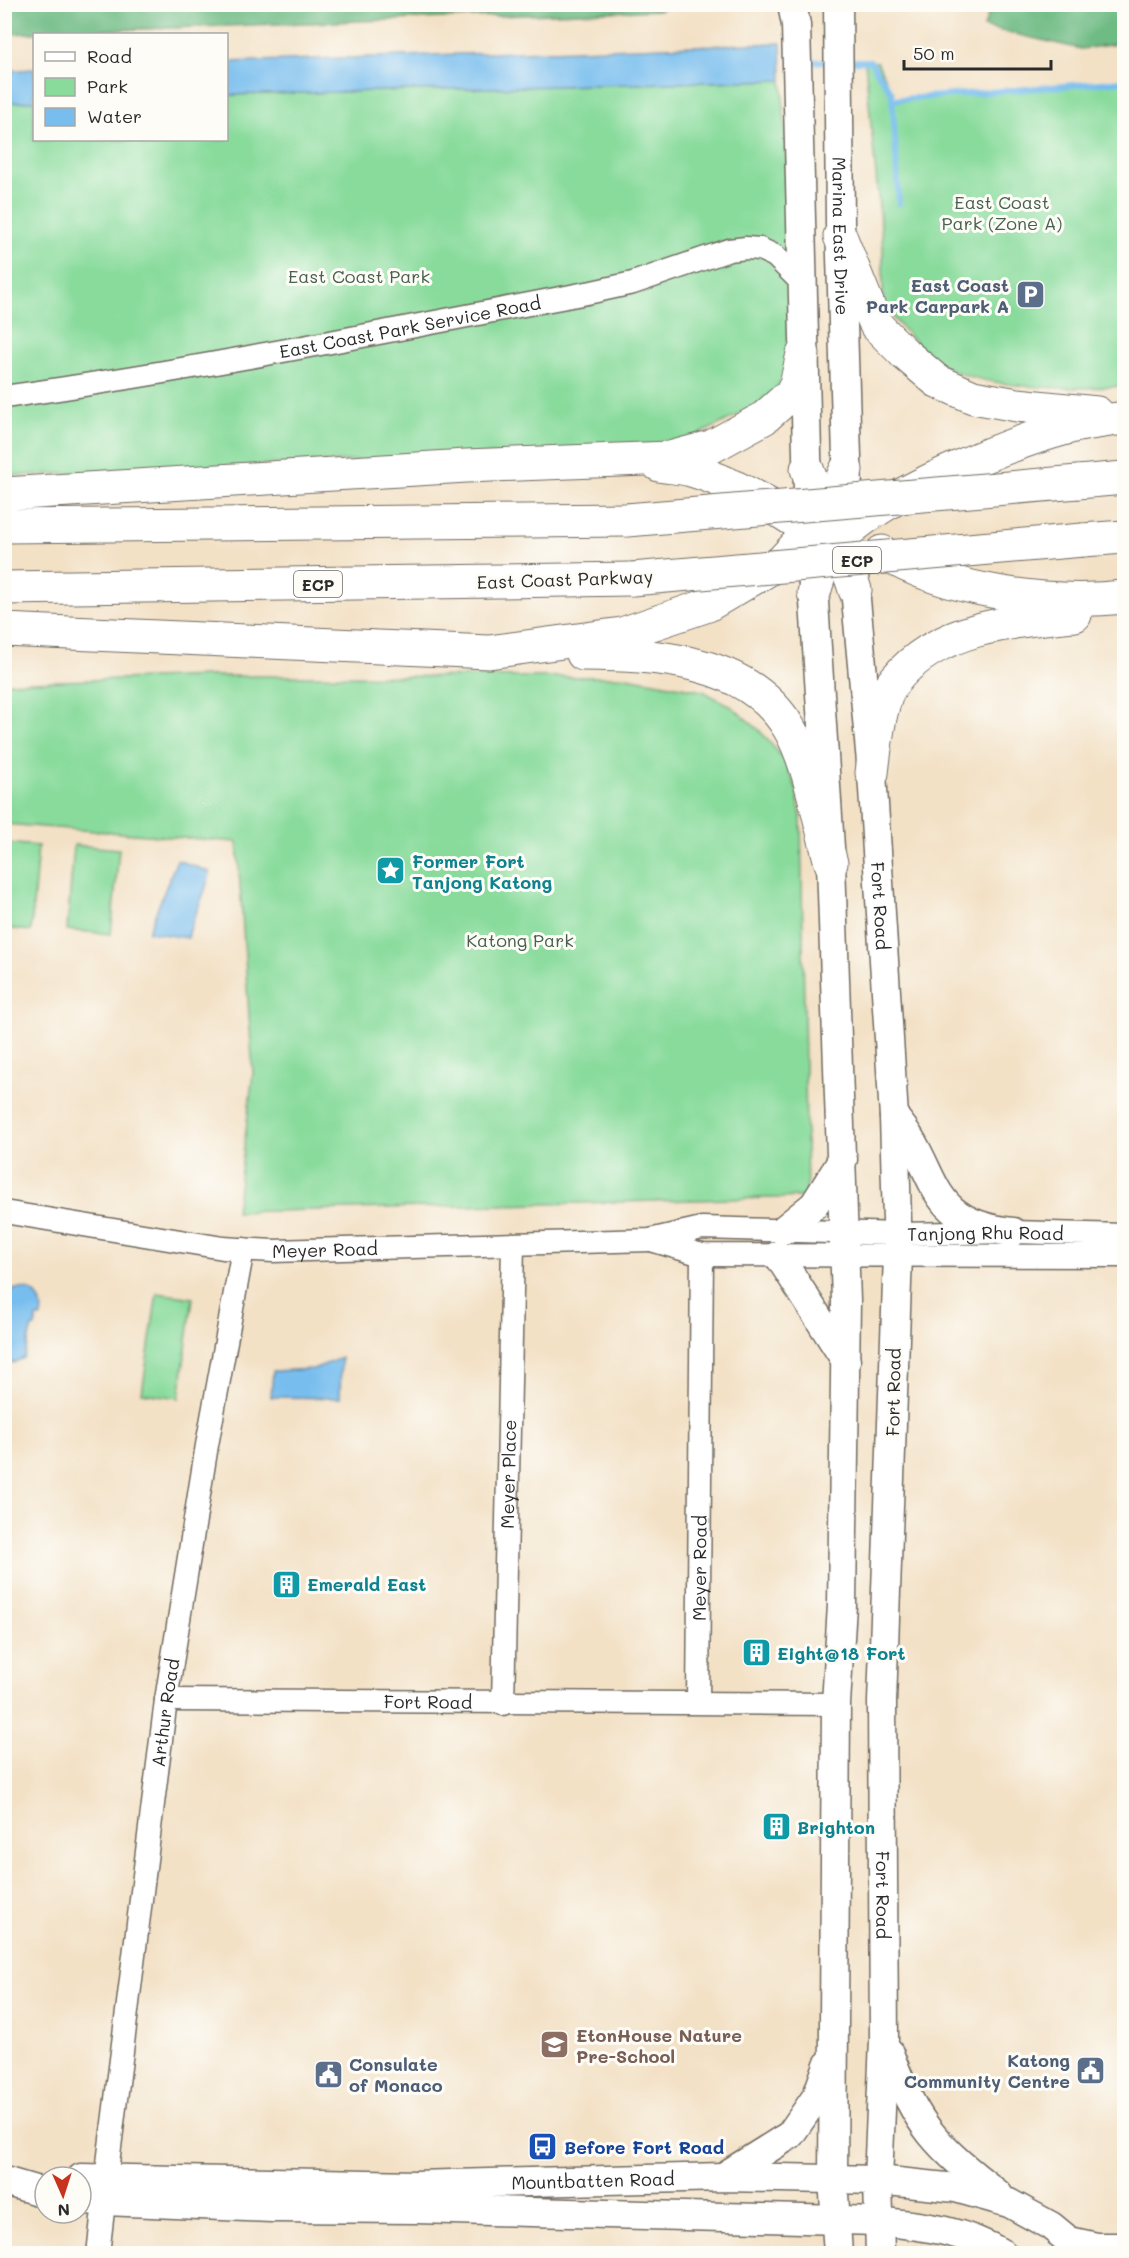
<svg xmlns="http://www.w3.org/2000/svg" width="1129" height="2258" font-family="Mali,sans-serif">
<rect width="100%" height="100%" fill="#fdfcf7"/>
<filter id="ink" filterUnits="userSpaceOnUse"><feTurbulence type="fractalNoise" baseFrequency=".0167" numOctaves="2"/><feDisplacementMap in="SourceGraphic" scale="12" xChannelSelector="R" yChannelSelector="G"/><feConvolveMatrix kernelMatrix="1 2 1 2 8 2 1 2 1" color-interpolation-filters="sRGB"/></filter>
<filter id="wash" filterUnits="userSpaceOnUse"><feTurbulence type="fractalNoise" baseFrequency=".008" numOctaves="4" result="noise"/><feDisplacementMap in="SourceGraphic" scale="24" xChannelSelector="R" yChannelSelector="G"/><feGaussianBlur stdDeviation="1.35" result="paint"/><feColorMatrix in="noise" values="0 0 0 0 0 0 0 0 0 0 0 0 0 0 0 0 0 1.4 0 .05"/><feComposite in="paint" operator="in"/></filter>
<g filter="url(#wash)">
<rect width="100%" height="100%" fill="#f3e1c6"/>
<g fill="#89db9c" stroke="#5a8364" stroke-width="1.5">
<path d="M865,62H877L895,98L1124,80V386C1075,390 975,391 935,360C915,345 899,324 883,306V248Z"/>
<polygon points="782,80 791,235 790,366 770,399 674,447 5,476 4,103 34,101 34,140 226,140 227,95"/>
<polygon points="209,676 627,677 703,691 732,707 759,730 784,759 796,788 801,817 807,1197 236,1212 253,1073 237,842 5,824 4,683"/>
<polygon points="4,843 38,846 31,931 5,928"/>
<polygon points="74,845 119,849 111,934 67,930"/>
<polygon points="157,1293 193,1298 179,1398 142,1393"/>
</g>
<g fill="#6ebb84" stroke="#4c7358" stroke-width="1.5">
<polygon points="5,4 666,4 666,5 661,10 5,34"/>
<polygon points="991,5 1124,5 1124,43 1081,49 984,27"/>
</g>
<g fill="#77bdee" stroke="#51748c" stroke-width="1.5">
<polygon points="781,43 782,80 227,95 227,62"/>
<polygon points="34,69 34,101 5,103 5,71"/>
<path d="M177,860L210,872C206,896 192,915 188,938L148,932Z"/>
<path d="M15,1289C33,1286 45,1299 41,1317H37L35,1327H32L24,1358L13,1363L5,1360L7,1323L4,1297Z"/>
<polygon points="341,1358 340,1398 271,1397 273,1371 313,1369"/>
</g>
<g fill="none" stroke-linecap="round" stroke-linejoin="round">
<g stroke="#77bdee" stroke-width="6">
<polyline points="847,61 870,61 892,93 899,204"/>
<polyline points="805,62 830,61"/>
<polyline points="892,100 1124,81"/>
</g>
</g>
</g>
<g filter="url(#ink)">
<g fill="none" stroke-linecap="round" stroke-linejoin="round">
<defs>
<g id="minor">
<path id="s1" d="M4,397C202,369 397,329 592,292L633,283L729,250L746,248L760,249L775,256L801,282"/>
<path id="s2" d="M4,1212L223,1248L273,1251L650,1240L702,1228L898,1234L1013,1232L1124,1235"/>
<polyline points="651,1240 702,1255 1124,1256"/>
<path id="s3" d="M166,1700L836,1704"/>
<path id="s4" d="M698,1702L702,1255"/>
<path id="s5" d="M503,1704L513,1245"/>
<path id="s6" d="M106,2179L166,1700L207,1445L243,1249"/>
<polyline points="1065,2237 1097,2244 1124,2244"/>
<polyline points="98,2254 104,2202"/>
</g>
<g id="major">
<polyline points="792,4 796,25 808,492"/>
<path id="s7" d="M838,4L840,223L848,491"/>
<path id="s8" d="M853,567L872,773L894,1117L898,1255L882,1702L884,2040L878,2180L880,2254"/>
<polyline points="812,571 831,863 846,1301 842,1605 836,1704 833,2179 838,2254"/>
<path d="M894,1117C941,1169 921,1222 1013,1232"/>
<polyline points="783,1230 814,1205 843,1159"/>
<polyline points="778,1255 846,1361"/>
<path d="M889,2053C916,2126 937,2147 998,2194"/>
<polyline points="723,2177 790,2135 817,2096 828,2065"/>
<path id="s9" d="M81,2178L415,2185L723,2177L878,2180L956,2188L1009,2203L1051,2226L1085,2254"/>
<polyline points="4,2181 45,2193"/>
<path d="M81,2200L272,2208L416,2209L878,2221C923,2226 963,2230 1003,2254"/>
</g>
<g id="highway">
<polyline points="840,236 876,325 905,354 937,381 973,397 1017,405 1097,413"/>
<path d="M659,465C670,467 681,467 691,470C735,483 813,525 841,560C848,569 852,579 855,590"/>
<polyline points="807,469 818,498 840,522"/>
<polyline points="1078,482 1124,478"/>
<polyline points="4,494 466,466 670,458 711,447 764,418 791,394 796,385 803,354"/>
<polyline points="4,526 627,520"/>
<polyline points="1083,540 1124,537"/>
<path d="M882,552C946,592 1051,605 1124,597"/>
<polyline points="4,588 632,579"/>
<path d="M814,593C819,574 826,554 840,539C883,494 1004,445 1066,428C1085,423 1105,421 1124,418"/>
<polyline points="4,630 489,652 622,634 708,605 781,562 828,512 846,470"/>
<path d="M583,654C655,655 747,658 789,728C809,761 820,824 831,863"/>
<path d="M872,773C875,749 879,699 895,680C938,627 1013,621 1075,615"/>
</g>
</defs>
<use href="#minor" stroke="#716b61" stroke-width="25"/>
<use href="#major" stroke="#716b61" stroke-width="31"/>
<use href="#highway" stroke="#716b61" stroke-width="35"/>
<use href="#minor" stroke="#fff" stroke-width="22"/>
<use href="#major" stroke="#fff" stroke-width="28"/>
<use href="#highway" stroke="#fff" stroke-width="33"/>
<defs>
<g id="highway-bridge">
<polyline points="627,520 1078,482"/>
<polyline points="632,579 1083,540"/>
</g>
</defs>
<use href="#highway-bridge" stroke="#716b61" stroke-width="35" stroke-linecap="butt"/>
<use href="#highway-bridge" stroke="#fff" stroke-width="33"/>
</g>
</g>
<defs>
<symbol id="parking-square" viewBox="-11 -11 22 22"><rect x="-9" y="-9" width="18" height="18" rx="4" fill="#5c6f8a" stroke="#fdfcf7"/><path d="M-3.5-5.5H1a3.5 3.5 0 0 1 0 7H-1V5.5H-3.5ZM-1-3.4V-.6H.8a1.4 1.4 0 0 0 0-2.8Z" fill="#fff"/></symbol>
<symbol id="sight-square" viewBox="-11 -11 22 22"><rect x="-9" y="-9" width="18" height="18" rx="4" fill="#0f9aa8" stroke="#fdfcf7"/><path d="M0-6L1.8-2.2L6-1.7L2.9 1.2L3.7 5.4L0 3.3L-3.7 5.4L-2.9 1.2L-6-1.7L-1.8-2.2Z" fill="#fff"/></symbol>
<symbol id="building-square" viewBox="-11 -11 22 22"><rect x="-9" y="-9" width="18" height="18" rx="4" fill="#0f9aa8" stroke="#fdfcf7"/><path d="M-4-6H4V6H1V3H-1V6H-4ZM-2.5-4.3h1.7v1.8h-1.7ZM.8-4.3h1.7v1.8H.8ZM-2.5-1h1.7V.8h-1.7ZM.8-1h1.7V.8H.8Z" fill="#fff"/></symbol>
<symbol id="school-square" viewBox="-11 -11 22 22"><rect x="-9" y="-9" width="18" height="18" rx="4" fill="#8d6e63" stroke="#fdfcf7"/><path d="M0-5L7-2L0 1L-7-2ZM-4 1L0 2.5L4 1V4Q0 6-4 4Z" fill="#fff"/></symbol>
<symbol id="civic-square" viewBox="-11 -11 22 22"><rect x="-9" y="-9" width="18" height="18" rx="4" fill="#5c6f8a" stroke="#fdfcf7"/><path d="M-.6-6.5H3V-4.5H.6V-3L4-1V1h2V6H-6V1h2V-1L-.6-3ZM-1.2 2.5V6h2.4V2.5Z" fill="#fff"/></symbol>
<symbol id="bus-square" viewBox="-11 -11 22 22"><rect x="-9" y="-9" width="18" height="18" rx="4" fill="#1a4fb4" stroke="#fdfcf7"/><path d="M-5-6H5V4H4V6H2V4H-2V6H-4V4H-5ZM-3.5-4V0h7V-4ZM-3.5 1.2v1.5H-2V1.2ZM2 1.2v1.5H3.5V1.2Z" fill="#fff"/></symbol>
</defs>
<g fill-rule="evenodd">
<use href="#parking-square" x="1014" y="278" width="33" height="33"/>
<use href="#sight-square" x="374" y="854" width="33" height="33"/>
<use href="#building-square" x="270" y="1568" width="33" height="33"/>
<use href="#building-square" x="740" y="1636" width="33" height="33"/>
<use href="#building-square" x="760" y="1810" width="33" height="33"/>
<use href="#school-square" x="538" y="2028" width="33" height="33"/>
<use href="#civic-square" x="1074" y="2054" width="33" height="33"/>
<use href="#civic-square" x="312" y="2058" width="33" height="33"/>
<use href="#bus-square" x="526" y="2130" width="33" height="33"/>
</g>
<g text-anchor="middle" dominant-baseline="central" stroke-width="6" stroke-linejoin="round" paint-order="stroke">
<g fill="#fdfcf7" stroke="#6a6a68" stroke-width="1.5">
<rect x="833" y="547" width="48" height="26" rx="4.5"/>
<rect x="294" y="571" width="48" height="26" rx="4.5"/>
</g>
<g font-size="16" font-weight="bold" fill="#2b2b2b">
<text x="857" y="560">ECP</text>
<text x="318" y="584">ECP</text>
</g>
<g font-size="18" fill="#47604d" stroke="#fdfcf7">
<text x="1002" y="202">East Coast<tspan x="1002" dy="21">Park (Zone A)</tspan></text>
<text x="359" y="276">East Coast Park</text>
<text x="520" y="940">Katong Park</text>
</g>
<g font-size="18" fill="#2b2b2b" stroke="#fdfcf7">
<text stroke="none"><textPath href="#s7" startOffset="232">Marina East Drive</textPath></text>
<text stroke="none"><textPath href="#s1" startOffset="412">East Coast Park Service Road</textPath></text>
<text transform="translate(565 579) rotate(-2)">East Coast Parkway</text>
<text stroke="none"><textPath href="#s8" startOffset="340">Fort Road</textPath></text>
<text stroke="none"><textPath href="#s2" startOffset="986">Tanjong Rhu Road</textPath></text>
<text stroke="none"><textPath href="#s2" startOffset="324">Meyer Road</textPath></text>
<text transform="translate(893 1392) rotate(-89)">Fort Road</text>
<text stroke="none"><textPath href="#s5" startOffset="230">Meyer Place</textPath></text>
<text stroke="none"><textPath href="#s4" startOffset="134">Meyer Road</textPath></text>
<text stroke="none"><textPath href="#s3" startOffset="262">Fort Road</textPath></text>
<text stroke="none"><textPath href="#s6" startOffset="470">Arthur Road</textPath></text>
<text stroke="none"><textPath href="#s8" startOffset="1330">Fort Road</textPath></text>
<text stroke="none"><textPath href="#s9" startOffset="512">Mountbatten Road</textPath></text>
</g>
<g font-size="18" font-weight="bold" fill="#4e5e75" stroke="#fdfcf7" text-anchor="end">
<text x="1009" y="285">East Coast<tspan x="1009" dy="21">Park Carpark A</tspan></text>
<text x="1070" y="2060">Katong<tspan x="1070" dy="21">Community Centre</tspan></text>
<text x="349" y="2064" text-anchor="start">Consulate<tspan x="349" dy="21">of Monaco</tspan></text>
</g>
<g font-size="18" font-weight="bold" fill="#0d838f" stroke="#fdfcf7" text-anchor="start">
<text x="412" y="861">Former Fort<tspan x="412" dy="21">Tanjong Katong</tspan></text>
<text x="307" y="1584">Emerald East</text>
<text x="777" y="1653">Eight@18 Fort</text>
<text x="797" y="1827">Brighton</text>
</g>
<g font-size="18" font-weight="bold" fill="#785e54" stroke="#fdfcf7" text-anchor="start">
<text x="576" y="2035">EtonHouse Nature<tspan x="576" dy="21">Pre-School</tspan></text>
</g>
<g font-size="18" font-weight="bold" fill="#164399" stroke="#fdfcf7" text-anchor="start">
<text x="564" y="2147">Before Fort Road</text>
</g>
</g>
<rect width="1129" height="2258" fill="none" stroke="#fdfcf7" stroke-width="24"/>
<rect x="33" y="33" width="195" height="108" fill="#fdfcf7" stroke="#a9a8a5" stroke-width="1.5"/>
<rect x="45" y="52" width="30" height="9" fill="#ffffff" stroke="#a9a8a5" stroke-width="1.5"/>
<text x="87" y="63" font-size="18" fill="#2b2b2b">Road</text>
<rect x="45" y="78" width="30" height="18" fill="#89db9c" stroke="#a9a8a5" stroke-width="1.5"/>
<text x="87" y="93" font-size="18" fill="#2b2b2b">Park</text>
<rect x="45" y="108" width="30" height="18" fill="#77bdee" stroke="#a9a8a5" stroke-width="1.5"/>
<text x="87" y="123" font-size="18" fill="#2b2b2b">Water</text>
<g transform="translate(63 2195) rotate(177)"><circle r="28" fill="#fdfcf7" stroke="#a9a8a5" stroke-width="1.5"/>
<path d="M0-4.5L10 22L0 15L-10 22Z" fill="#c8321e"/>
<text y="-9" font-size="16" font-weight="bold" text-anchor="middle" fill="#2b2b2b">N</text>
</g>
<path d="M904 60v9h147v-9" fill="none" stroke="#2b2b2b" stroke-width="3"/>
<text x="913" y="60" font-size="18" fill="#2b2b2b" stroke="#fdfcf7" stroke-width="4.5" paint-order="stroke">50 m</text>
</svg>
